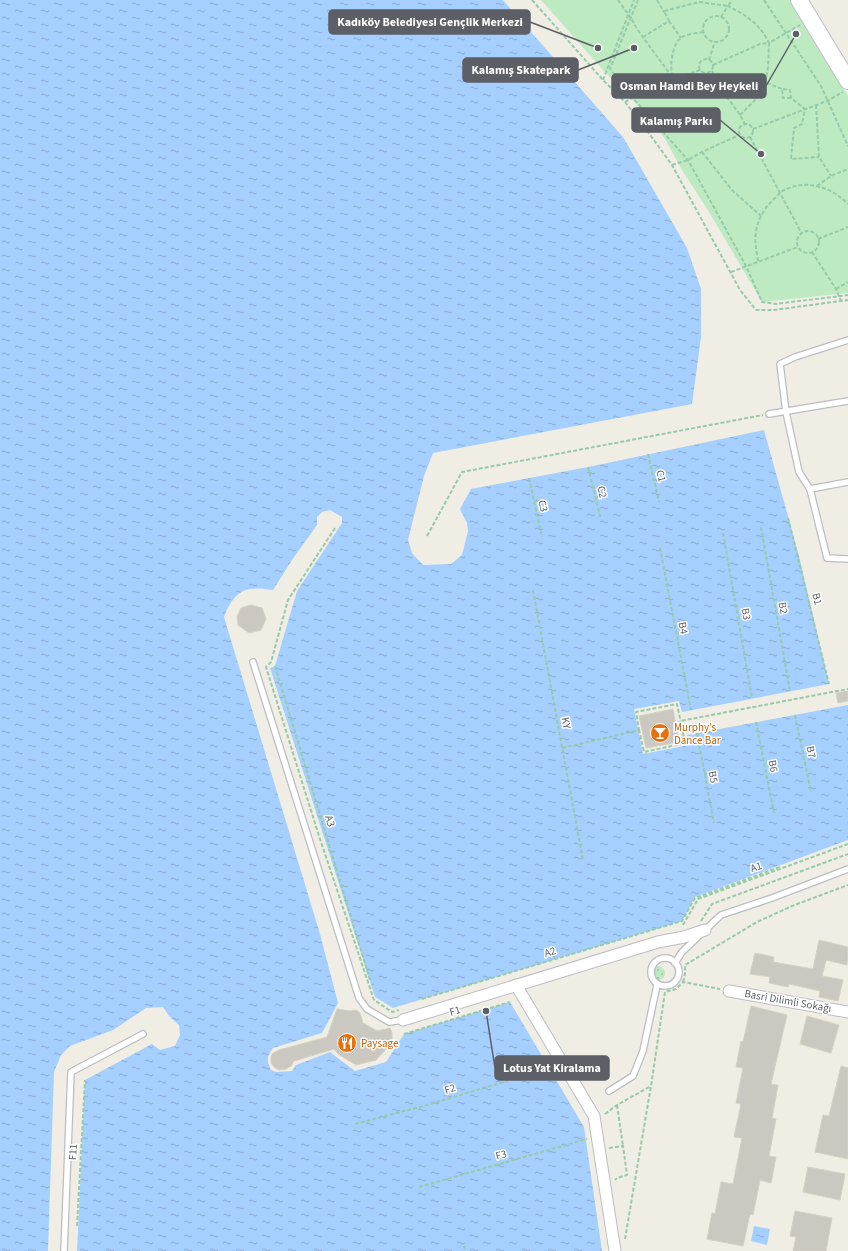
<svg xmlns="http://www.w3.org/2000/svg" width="848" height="1251" font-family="'Source Sans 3',sans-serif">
<defs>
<pattern id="grass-dots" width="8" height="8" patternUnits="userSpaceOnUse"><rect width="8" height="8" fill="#beeac2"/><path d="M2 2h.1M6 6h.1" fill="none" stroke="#9ec1a1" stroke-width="1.8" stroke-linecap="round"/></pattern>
<pattern id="water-ripples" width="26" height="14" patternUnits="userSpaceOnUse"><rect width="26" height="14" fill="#a5cfff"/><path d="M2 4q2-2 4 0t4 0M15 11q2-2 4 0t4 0" fill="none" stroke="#8aabd2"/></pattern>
</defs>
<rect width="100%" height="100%" fill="#f0eee4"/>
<circle fill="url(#grass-dots)" cx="658" cy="973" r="7"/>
<polygon fill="#beeac2" points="541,0 790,0 848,96 848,293 762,302 709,212 682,170 665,139 642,110 603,70"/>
<g fill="url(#water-ripples)">
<path d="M0,0H503L623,137L687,248L701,289V337L692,404L433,453L424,476L408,540L412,553L423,565L451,564L462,555L468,531L467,523L460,509L471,489L588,467L764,430L799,556L829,684L682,712L679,701L634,709L643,754L689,745L687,735L848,705V840L695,897L682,921L393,1008L375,997L270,668L275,666L297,591L342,523V517L330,510L322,512L317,517V525L294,557L273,590C245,585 234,591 224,617L320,934L338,1003L322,1033L273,1048L268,1056V1063L271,1070L276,1072L292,1071L296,1065L330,1052L355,1071L386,1062L404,1034L510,1002L584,1127L602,1251H77L85,1080L152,1044L160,1050L175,1046L180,1035L179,1025L169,1016L163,1007L146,1008L113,1030L70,1046L61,1055L54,1072L48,1251H0Z"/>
<polygon points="754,1226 770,1229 767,1245 751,1241"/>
</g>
<g fill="#cbc8c1" stroke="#d5d1c1">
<polygon points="251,605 262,608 266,619 261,630 249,633 238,625 237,617 241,608"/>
<polygon points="848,691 848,701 838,703 836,693"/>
<polygon points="673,709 679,742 646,748 639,716"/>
<polygon points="819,940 848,947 847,965 826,960 822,976 843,980 838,1001 819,997 820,991 789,984 788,987 769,983 770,977 750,974 755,953 774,957 773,962 813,969"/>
<polygon points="751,1006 787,1015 771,1084 778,1085 772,1118 776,1119 769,1156 776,1157 771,1183 760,1180 753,1215 750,1214 743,1246 707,1239 712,1213 715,1214 721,1182 733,1184 742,1138 734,1137 741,1104 736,1103 743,1068 736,1067 741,1041 743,1042"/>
<polygon points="337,1009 350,1011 356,1010 360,1013 363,1023 377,1031 390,1028 392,1033 392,1039 388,1047 376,1060 356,1065 338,1054 334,1049 294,1061 291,1066 286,1069 279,1070 275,1068 271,1063 271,1057 272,1054 279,1050 327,1037"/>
<polygon points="807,1016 839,1025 831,1053 800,1044"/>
<polygon points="841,1066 848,1068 848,1159 815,1152 823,1115 829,1116"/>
<polygon points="808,1167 845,1174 840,1200 803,1192"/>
<polygon points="795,1211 832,1218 826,1251 793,1251 796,1237 790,1236"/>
</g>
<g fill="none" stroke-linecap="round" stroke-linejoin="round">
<defs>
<g id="lane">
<polyline points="848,340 795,357 780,364 786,412 799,472 810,489 848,482"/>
<polyline points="769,414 848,401"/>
<polyline points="810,489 827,558 848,559"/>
<polyline points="253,662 359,998 367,1009 389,1022 403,1020"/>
<circle cx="665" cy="972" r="14"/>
<polyline points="675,963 682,952 721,915 772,898 848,869"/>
<polyline points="609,1091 633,1076 643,1051 657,985"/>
<polyline points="64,1251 71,1072 143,1034"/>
</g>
<g id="street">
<polyline points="516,985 594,1116 615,1251"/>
<polyline points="729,991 848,1012"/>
<polyline points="403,1020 658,942 684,937 705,930"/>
</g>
<polyline id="secondary" points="799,0 848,81"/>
</defs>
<use href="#lane" stroke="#bbbdc4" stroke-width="8"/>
<use href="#street" stroke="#bbbdc4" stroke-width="13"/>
<use href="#secondary" stroke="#bcbfc6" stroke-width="18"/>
<g stroke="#96cbaa" stroke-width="2" stroke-dasharray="4 2" stroke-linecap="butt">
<polyline points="532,0 603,80 625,102 648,132 672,165 740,290 756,310 774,310 848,300"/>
<polyline points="618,0 631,18 637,29 672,77"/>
<polyline points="638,0 610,69 632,97 688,160 746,266 762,302 776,304 848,295"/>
<polyline points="657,0 664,12"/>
<polyline points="764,0 821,86 848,146"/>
<circle cx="716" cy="29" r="13"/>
<path d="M721,17L728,6C746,15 760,24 769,43L800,25"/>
<polyline points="669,21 681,38"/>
<path d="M703,32C697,33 688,34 682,37C672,43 669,68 673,78C675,85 684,93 691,95C700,99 712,96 722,93"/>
<polyline points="643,37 669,21 664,11 699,2 728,6 732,0"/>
<circle cx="706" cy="66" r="7"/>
<polyline points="709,60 715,41"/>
<polyline points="713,65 760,44 769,43 768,68 765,82 782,89"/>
<polyline points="712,71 722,93 730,101 740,115 745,124"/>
<polyline points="603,80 634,0"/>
<polyline points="791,98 783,98 782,89 790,90 791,98 805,109 802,124 794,128 791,159 819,157"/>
<polyline points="625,102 658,84 700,70"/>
<polyline points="816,105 819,157 831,176"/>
<polyline points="740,115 758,97 765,82 757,90 751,87 751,78 755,76 760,76 765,82"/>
<circle cx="746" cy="131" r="7"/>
<polyline points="753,129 827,101 843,92"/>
<polyline points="750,137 802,234"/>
<polyline points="702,152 732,190 761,216"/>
<polyline points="672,165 688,160 702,152 739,135"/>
<polyline points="817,186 831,176 848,169"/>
<circle cx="808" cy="242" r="11"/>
<polyline points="818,239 848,227"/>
<polyline points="812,252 836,289 841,301"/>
<path d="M758,261C757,252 754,242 756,233C757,221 763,210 772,201C775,198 778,195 781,192C803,178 831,186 848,204"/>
<polyline points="731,272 798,247"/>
<polyline points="836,289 848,282"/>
<polyline points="648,454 659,502"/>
<polyline points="588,467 601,520"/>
<polyline points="529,478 542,537"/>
<polyline points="788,518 829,684"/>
<polyline points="761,527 790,691"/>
<polyline points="335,528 288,600 271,662 266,667 319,836 374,1000 392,1012 399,1010"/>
<polyline points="723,533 752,698"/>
<polyline points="427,536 462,472 763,415"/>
<polyline points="660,548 691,710"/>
<polyline points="533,590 583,860"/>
<polyline points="275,666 370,980"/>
<polyline points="795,715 811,792"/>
<polyline points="756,722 774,813"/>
<polyline points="677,724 680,721 848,689"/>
<polyline points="697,733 714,823"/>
<polyline points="562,748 639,730 636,712 677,704 685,743 644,752 639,730"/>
<polyline points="701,921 712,904 848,854"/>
<polyline points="683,925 698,899 848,844"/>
<polyline points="683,982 685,974 685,965 757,922 792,906 848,885"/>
<polyline points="422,999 682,921 695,898 780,867"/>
<polyline points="404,1034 510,1002"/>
<polyline points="617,1105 623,1146"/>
<polyline points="605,1114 617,1105 651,1086"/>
<polyline points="355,1124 427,1105 550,1068"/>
<polyline points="609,1148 623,1146 627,1175 617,1178 615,1180"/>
<polyline points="419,1187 587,1139"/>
<polyline points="77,1226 85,1080"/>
<polyline points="625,1239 651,1086 665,992 676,989 683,982 720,989"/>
<polyline points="464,1246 465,1251"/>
</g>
<use href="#lane" stroke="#fff" stroke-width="5.5"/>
<use href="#street" stroke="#fff" stroke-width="11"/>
<use href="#secondary" stroke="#fff" stroke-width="16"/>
</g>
<defs>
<symbol id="bar-disc" viewBox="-11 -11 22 22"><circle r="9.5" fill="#e8710a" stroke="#fff"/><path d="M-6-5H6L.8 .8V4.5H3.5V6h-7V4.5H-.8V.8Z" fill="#fff"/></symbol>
<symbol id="restaurant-disc" viewBox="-11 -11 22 22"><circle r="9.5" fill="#e8710a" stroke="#fff"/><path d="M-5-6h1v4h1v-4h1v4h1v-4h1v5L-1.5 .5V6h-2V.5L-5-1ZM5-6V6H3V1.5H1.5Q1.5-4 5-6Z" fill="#fff"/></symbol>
</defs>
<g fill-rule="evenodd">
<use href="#bar-disc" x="649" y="722" width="22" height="22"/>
<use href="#restaurant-disc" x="336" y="1032" width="22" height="22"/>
</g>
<g text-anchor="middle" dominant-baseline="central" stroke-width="3" stroke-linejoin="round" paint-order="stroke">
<g font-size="11" fill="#5c5f66" stroke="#fff">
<text transform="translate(661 476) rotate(78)">C1</text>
<text transform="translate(602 492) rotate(77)">C2</text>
<text transform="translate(543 506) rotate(78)">C3</text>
<text transform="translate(817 599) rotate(76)">B1</text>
<text transform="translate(783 608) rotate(80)">B2</text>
<text transform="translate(746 614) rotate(80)">B3</text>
<text transform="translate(683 628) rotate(79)">B4</text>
<text transform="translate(566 723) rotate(79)">KY</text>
<text transform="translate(811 752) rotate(79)">B7</text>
<text transform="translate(773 766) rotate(79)">B6</text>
<text transform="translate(713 777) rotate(79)">B5</text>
<text transform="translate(330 821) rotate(73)">A3</text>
<text transform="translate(756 867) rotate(-19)">A1</text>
<text transform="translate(550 952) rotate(-17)">A2</text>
<text transform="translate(788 1001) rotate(10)">Basri Dilimli Sokağı</text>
<text transform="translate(455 1011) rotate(-17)">F1</text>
<text transform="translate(450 1089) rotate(-17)">F2</text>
<text transform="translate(73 1152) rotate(-87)">F11</text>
<text transform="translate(501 1155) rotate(-16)">F3</text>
</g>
<g font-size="11" fill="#c56008" stroke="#fff" text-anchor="start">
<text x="674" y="727">Murphy's<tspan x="674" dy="13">Dance Bar</tspan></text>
<text x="361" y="1043">Paysage</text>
</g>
</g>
<path fill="none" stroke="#5c5f66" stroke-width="1.5" d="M598 48L530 22M634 48L578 70M796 34L766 86M761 154L720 120M486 1011L495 1068"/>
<g fill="#5c5f66" stroke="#fff" stroke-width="1.5">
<circle cx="598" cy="48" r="4"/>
<circle cx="634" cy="48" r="4"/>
<circle cx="796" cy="34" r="4"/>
<circle cx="761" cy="154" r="4"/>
<circle cx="486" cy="1011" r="4"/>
</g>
<g fill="#5c5f66" stroke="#5c5f66" stroke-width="1.5">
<rect x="329" y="10" width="201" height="24" rx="4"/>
<rect x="463" y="58" width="115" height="24" rx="4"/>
<rect x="612" y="74" width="154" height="24" rx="4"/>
<rect x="632" y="108" width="88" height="24" rx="4"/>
<rect x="495" y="1056" width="114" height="24" rx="4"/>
</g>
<g font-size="12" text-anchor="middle" font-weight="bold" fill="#fff">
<text x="430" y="26">Kadıköy Belediyesi Gençlik Merkezi</text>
<text x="521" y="74">Kalamış Skatepark</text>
<text x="689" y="90">Osman Hamdi Bey Heykeli</text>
<text x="676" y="125">Kalamış Parkı</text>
<text x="552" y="1072">Lotus Yat Kiralama</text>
</g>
</svg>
